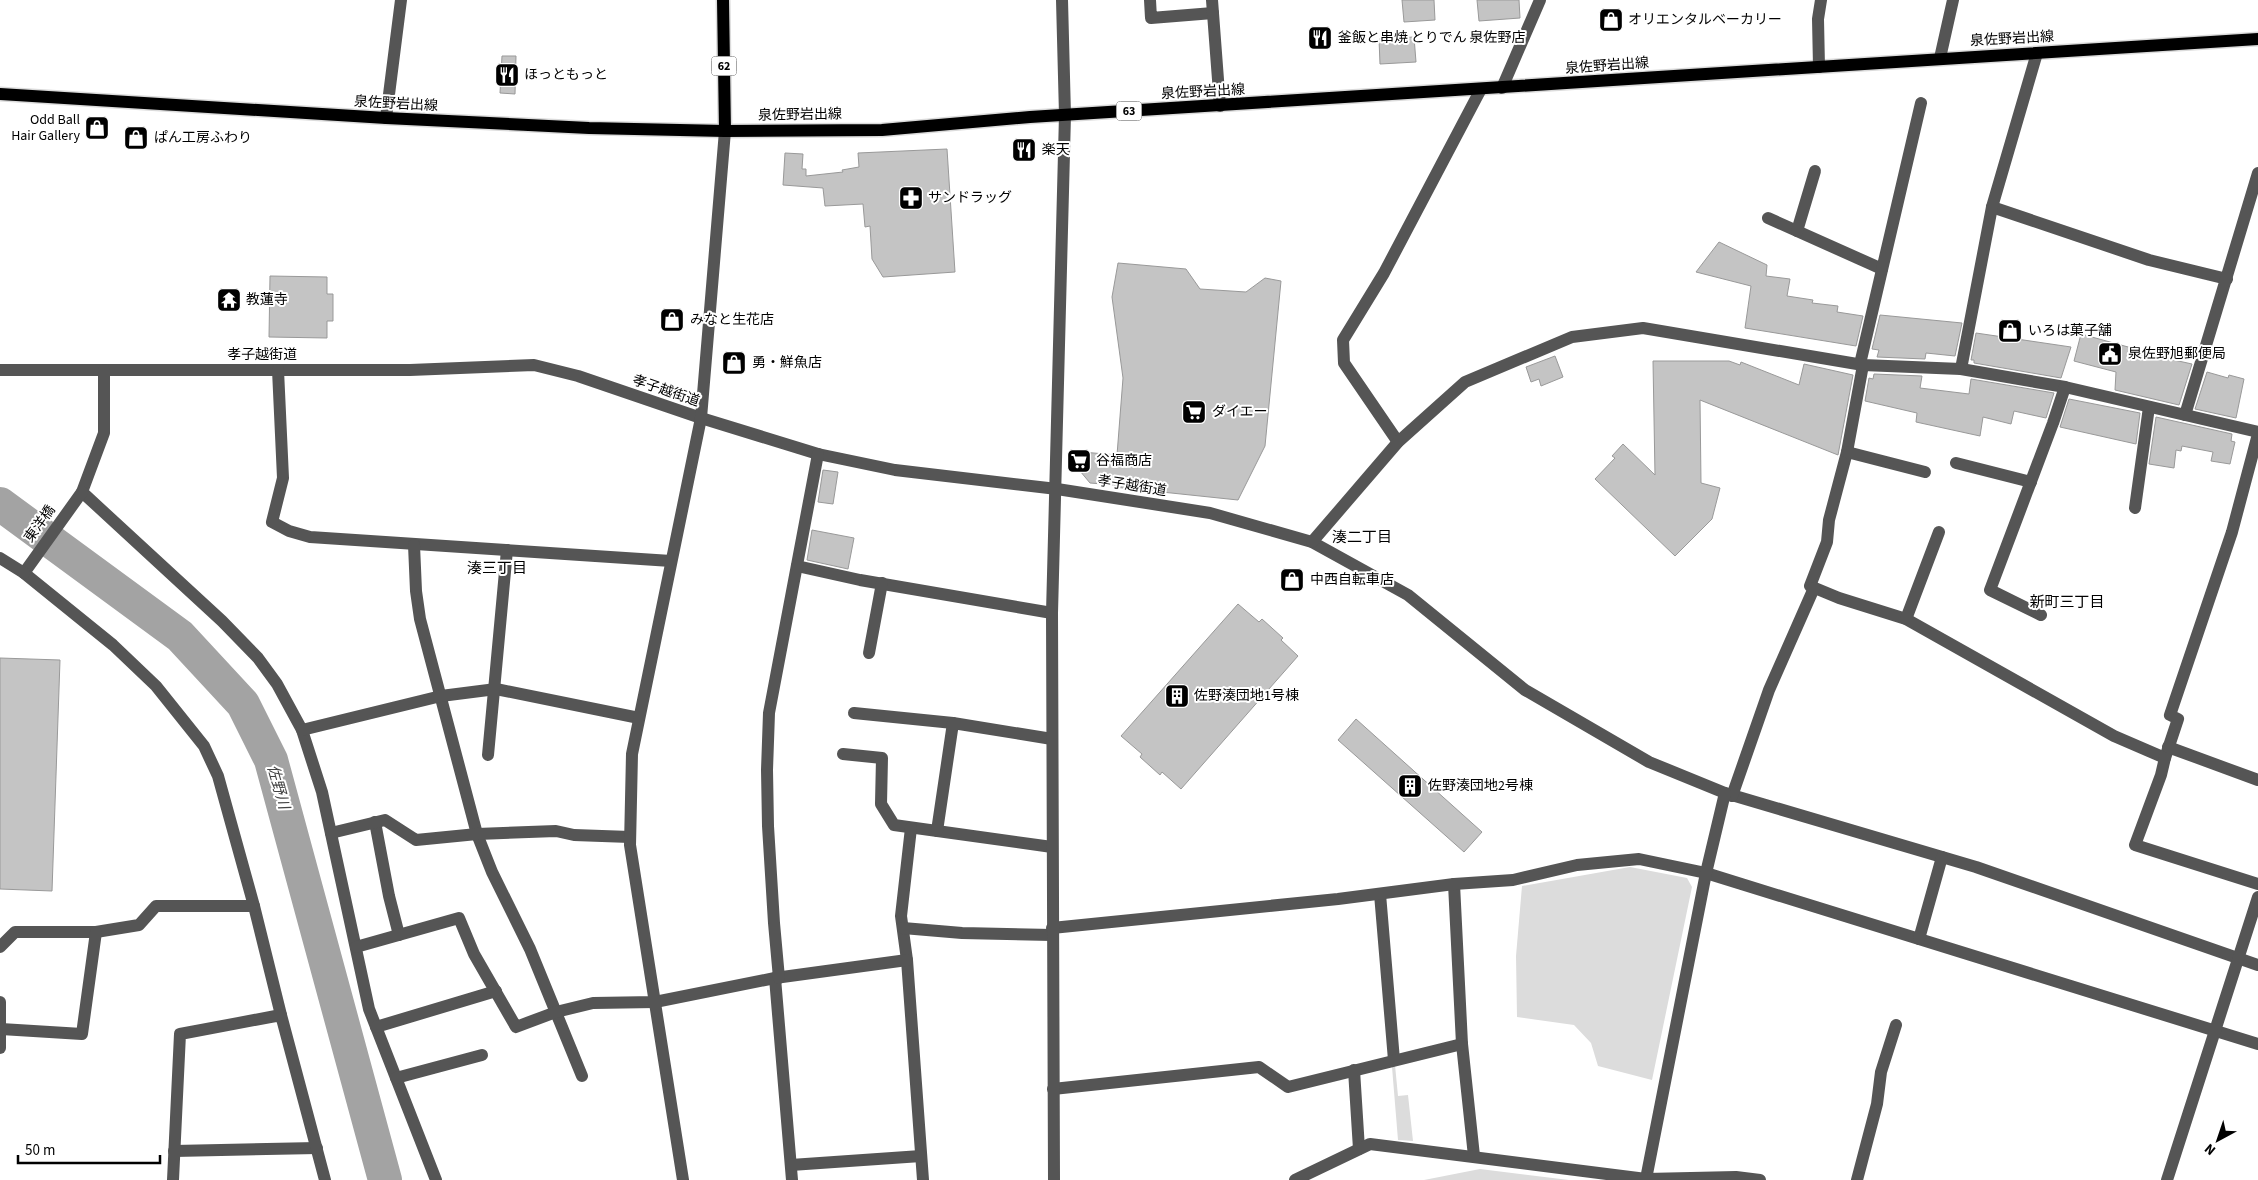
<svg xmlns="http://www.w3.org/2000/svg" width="2258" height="1180" font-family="'Source Sans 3','Noto Sans JP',sans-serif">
<rect width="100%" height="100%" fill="#fff"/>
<g fill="#dcdcdc">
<polygon points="1630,867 1687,878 1692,887 1652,1080 1598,1066 1591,1043 1574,1025 1517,1017 1516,956 1522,886"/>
<polygon points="1395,1065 1398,1096 1408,1095 1413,1141 1398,1140 1392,1067"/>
<polygon points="1480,1169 1569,1180 1424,1180"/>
</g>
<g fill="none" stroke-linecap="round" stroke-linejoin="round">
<polyline stroke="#a3a3a3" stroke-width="34" points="0,504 180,636 243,704 271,760 385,1180"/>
</g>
<g fill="#c4c4c4" stroke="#999">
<polygon points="1402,0 1434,0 1435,20 1404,22"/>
<polygon points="1477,0 1519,0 1520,18 1479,21"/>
<polygon points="1414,37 1416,62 1380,64 1379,39"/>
<polygon points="502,56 516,56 515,94 500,93"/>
<polygon points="947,149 955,272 883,277 872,259 870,226 865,227 863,204 825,206 823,188 783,185 785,153 803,154 802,169 806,169 806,176 843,172 842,170 859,167 858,153"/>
<polygon points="1719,242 1767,265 1766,276 1790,279 1787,296 1813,300 1812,303 1838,306 1837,312 1863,316 1856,346 1745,328 1751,286 1696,272"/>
<polygon points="1118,263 1186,269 1200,289 1246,292 1265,278 1281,281 1265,446 1238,500 1114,487 1115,485 1090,483 1080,471 1082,452 1117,455 1123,378 1112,297"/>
<polygon points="270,276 327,277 327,294 333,294 333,321 327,321 327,338 269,337"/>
<polygon points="1880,315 1962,323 1955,356 1926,353 1925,359 1877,357 1879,350 1872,349"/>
<polygon points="1976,333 2071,347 2061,378 1974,363 1974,360 1971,360"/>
<polygon points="2081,334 2139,350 2138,352 2192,364 2179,405 2115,390 2116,372 2074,361"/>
<polygon points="1555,356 1563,377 1541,386 1539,379 1531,382 1526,367"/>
<polygon points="1653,361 1729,361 1740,365 1741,362 1799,385 1804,364 1853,375 1838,455 1700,400 1701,483 1720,488 1712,519 1675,556 1595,479 1615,458 1612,456 1623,444 1655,475"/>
<polygon points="2207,372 2228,378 2229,375 2244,379 2236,418 2195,409"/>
<polygon points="1874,374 1922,376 1920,388 1969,394 1971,379 2054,393 2046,418 2014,411 2011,424 1983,417 1980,436 1916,422 1917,413 1865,401 1869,378 1873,379"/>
<polygon points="2069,399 2140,413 2136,444 2060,427"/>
<polygon points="2156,417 2232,434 2231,441 2235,442 2230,464 2211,461 2213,452 2182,446 2181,451 2176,450 2174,468 2149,464"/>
<polygon points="823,470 838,472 833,504 818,502"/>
<polygon points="812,530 854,538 848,569 807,560"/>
<polygon points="1238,604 1259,622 1262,619 1283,638 1281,640 1298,656 1181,789 1162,772 1160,775 1140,757 1142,754 1121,736"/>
<polygon points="0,658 60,660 52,891 0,889"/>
<polygon points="1356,719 1482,832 1464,852 1338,740"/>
</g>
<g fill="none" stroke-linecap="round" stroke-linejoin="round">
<defs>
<g id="major">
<polyline points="723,0 725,131"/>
<polyline points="0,94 386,118 589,128 725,131 882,130 1030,117 2258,39"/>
</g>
</defs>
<use href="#major" stroke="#dbdbdb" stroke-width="15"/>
<g stroke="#555" stroke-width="12">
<polyline points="1150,0 1151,18 1213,13"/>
<polyline points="1212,0 1220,106"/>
<polyline points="1940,58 1953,0"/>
<polyline points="1819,67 1818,19 1821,0"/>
<polyline points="1502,88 1540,0"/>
<polyline points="386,118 401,0"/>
<polyline points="1992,207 2149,260 2227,279"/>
<polyline points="1768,218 1882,269"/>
<polyline points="1797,231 1815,171"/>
<polyline points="1860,364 1921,103"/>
<polyline points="1863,365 1847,452 1829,520 1827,542 1810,586 1839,598 1906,619 2114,736 2165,758"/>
<polyline points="1961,369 1992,207 2037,53"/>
<polyline points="0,370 410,370 534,365 578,376 701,418 818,454 895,470 1057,489 1210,513 1312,542 1408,595 1525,690 1649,762 1725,793 1976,867 2258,965"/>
<polyline points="104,370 104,433 82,492 222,621 258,658 277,684 302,730 322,792 369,1009 436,1180"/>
<polyline points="278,370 283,478 272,522 289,531 310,537 671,561"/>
<polyline points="2185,415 2258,173"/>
<polyline points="2258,434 2232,532 2170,715 2178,719 2165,758 2161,775 2135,845 2258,884"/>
<polyline points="1398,442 1344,363 1343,340 1384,273 1481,89"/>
<polyline points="1847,452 1925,472"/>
<polyline points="1956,463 2031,482"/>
<polyline points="82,492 24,573 113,645 156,686 204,746 218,776 254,906 281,1015"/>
<polyline points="2135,508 2149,407"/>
<polyline points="1312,542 1398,442 1465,382 1572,337 1643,328 1863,365 1961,369 2065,387 2258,432"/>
<polyline points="414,545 416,591 420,619 477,834 492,872 530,949 582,1076"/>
<polyline points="0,558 24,573"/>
<polyline points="797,566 860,580 1052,613"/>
<polyline points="2041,615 1990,590 2053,423 2065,387"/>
<polyline points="1906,619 1939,532"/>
<polyline points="869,653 882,583"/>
<polyline points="854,713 953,723"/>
<polyline points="302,730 441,696 496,689 639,718"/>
<polyline points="2168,747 2258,780"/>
<polyline points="843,754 882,758 881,804 894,825 1052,847"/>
<polyline points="488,755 507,550"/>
<polyline points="1732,796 1769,690 1814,588"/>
<polyline points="375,822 389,896 399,935"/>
<polyline points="911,828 901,916 907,960 923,1180"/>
<polyline points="937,831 953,723 1052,739"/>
<polyline points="331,833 385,820 416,840 477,834 556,831 574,835 630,837"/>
<polyline points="1454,884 1462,1044 1474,1156"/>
<polyline points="1380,894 1394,1060"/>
<polyline points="903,928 962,933 1052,935"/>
<polyline points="1052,928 1338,899 1454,884 1513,880 1577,865 1639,859 1706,873 2258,1044"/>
<polyline points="1919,939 1942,857"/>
<polyline points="0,947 15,932 96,932 139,925 156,906 254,906"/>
<polyline points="356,947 459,918 474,954 516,1027 556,1012 593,1003 655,1002 775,978 907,960"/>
<polyline points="775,978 792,1180"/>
<polyline points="779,978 774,923 768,826 767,770 769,713 818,454"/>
<polyline points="0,1002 0,1048"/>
<polyline points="376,1027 496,991"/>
<polyline points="1,1029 82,1034 96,932"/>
<polyline points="1354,1070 1359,1149"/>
<polyline points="396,1078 482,1055"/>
<polyline points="1053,1089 1259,1067 1288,1087 1462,1044"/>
<polyline points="174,1151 317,1148"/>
<polyline points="791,1165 921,1156"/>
<polyline points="1646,1179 1706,873 1725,793"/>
<polyline points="173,1180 180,1034 281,1015 325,1180"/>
<polyline points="683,1180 630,845 632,754 701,418 725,131"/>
<polyline points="1054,1180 1052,613 1065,115 1062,0"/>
<polyline points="1295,1180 1370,1144 1646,1179 1736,1177 1760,1180"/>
<polyline points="1857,1180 1877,1104 1881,1072 1896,1025"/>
<polyline points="2167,1180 2258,897"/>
</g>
<use href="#major" stroke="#000" stroke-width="12"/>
</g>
<defs>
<symbol id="shop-square" viewBox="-11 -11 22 22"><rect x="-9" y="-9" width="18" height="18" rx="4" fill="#000" stroke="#fff"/><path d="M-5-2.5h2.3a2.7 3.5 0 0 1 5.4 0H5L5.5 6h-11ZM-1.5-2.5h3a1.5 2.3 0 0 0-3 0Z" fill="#fff"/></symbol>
<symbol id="restaurant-square" viewBox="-11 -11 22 22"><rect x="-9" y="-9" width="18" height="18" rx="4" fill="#000" stroke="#fff"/><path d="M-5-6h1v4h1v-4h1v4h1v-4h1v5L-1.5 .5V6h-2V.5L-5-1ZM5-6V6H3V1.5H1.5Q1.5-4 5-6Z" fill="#fff"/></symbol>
<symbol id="pharmacy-square" viewBox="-11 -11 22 22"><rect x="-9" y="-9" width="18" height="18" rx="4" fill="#000" stroke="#fff"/><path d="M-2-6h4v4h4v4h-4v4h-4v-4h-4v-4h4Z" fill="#fff"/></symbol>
<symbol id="temple-square" viewBox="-11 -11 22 22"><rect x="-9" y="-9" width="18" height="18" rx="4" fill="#000" stroke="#fff"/><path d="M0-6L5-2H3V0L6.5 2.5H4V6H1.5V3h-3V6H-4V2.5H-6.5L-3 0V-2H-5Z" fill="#fff"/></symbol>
<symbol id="civic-square" viewBox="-11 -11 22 22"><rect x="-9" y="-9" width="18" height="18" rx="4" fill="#000" stroke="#fff"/><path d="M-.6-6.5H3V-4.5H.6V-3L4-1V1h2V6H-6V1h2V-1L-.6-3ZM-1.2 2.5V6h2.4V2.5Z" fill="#fff"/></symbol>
<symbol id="supermarket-square" viewBox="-11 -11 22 22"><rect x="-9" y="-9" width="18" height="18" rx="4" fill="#000" stroke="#fff"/><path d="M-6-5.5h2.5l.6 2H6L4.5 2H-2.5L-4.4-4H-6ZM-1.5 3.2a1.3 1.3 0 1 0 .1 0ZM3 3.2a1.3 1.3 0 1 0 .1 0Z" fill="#fff"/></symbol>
<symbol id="building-square" viewBox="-11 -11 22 22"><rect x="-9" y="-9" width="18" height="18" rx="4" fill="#000" stroke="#fff"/><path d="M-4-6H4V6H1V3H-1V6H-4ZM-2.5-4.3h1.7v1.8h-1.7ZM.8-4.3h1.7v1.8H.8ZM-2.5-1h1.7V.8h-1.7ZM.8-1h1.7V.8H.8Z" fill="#fff"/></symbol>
</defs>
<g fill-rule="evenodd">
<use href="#shop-square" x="1597" y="6" width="28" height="28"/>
<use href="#restaurant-square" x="1306" y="24" width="28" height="28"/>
<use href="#restaurant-square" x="493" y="61" width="28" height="28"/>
<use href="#shop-square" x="83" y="114" width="28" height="28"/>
<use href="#shop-square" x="122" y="124" width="28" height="28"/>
<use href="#restaurant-square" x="1010" y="136" width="28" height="28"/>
<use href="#pharmacy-square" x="897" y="184" width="28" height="28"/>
<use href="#temple-square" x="215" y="286" width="28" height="28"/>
<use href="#shop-square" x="658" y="306" width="28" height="28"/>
<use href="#shop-square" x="1996" y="317" width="28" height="28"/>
<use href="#civic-square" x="2096" y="340" width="28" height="28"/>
<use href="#shop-square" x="720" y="349" width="28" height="28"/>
<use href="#supermarket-square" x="1180" y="398" width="28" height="28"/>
<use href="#supermarket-square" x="1065" y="447" width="28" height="28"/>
<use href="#shop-square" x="1278" y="566" width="28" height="28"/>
<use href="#building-square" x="1163" y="682" width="28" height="28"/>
<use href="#building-square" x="1396" y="772" width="28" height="28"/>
</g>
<g text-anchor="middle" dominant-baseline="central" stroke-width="4" stroke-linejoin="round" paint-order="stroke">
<g fill="#fff" stroke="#4c4c4c" stroke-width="1">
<rect x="711.5" y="56.5" width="25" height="19" rx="4"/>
<rect x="1116.5" y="101.5" width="25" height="19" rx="4"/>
</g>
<g font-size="12" font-weight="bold" fill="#000">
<text x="724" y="66">62</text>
<text x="1129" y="111">63</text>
</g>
<g font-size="14" fill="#000" stroke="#fff" text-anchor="start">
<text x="1628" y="20">オリエンタルベーカリー</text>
<text x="1338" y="38">釜飯と串焼 とりでん 泉佐野店</text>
<text x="524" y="75">ほっともっと</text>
<text x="80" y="120" text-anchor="end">Odd Ball<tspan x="80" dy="16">Hair Gallery</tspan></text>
<text x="154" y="138">ぱん工房ふわり</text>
<text x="1042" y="150">楽天</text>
<text x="928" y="198">サンドラッグ</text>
<text x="246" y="300">教蓮寺</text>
<text x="690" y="320">みなと生花店</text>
<text x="2028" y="331">いろは菓子舗</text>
<text x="2128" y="354">泉佐野旭郵便局</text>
<text x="752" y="363">勇・鮮魚店</text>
<text x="1212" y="412">ダイエー</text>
<text x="1096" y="461">谷福商店</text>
<text x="1310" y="580">中西自転車店</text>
<text x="1194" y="696">佐野湊団地1号棟</text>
<text x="1428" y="786">佐野湊団地2号棟</text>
</g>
<g font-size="14" fill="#000" stroke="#fff">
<text transform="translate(2012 39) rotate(-3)">泉佐野岩出線</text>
<text transform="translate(1607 66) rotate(-4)">泉佐野岩出線</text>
<text transform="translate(1203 92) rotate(-3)">泉佐野岩出線</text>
<text transform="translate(396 104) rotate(3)">泉佐野岩出線</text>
<text transform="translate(800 115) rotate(-1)">泉佐野岩出線</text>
<text x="262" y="355">孝子越街道</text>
<text transform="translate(666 391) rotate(19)">孝子越街道</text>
<text transform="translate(1132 486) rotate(9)">孝子越街道</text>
<text transform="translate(40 524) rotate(-54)">東洋橋</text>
</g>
<g font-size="15" fill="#000" stroke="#fff">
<text x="1362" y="537">湊二丁目</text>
<text x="497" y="568">湊三丁目</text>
<text x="2067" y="602">新町三丁目</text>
</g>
<g font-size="15" font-style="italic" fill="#444" stroke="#fff">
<text transform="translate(278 787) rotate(74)">佐野川</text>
</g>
</g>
<g transform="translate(2218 1140) rotate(220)" stroke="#ffffff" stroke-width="4" paint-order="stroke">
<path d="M0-4L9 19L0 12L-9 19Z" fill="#000000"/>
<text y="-8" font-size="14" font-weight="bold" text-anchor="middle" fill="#000000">N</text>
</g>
<path d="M18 1155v8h142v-8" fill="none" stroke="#000000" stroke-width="2.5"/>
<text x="25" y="1155" font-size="15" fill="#000000" stroke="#ffffff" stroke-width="4" paint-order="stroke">50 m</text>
</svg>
